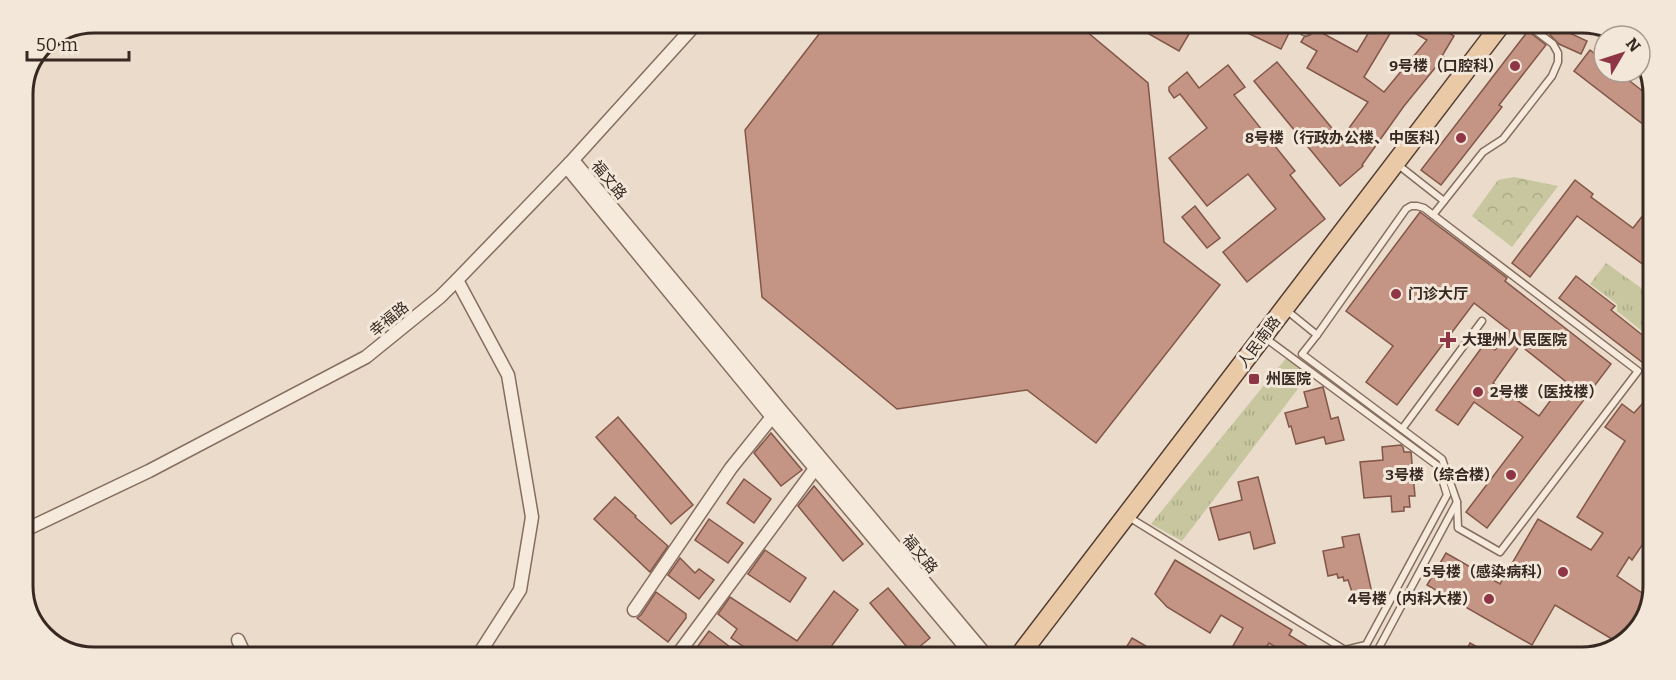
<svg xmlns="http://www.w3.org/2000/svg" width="1676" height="680" font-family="Bitter,'Noto Sans SC',serif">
<defs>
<pattern id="forest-crowns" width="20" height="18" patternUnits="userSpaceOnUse" patternTransform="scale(1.5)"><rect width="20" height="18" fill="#c7c69e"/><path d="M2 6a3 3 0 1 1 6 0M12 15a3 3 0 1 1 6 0" fill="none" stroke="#acaa88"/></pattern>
<pattern id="park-tufts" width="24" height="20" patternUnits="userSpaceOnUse" patternTransform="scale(1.5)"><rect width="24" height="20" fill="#c7c69e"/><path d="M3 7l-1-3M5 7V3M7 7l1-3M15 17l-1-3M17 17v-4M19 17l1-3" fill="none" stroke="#acaa88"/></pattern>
</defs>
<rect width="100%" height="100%" fill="#eadbca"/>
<polygon fill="url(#forest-crowns)" points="1514,177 1558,186 1512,247 1472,216 1498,180"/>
<g fill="url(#park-tufts)">
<polygon points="1606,263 1651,295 1651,325 1647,335 1617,311 1617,304 1590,284"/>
<polygon points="1287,357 1310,373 1182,541 1151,524"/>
</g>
<g fill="#c49484" stroke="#825648" stroke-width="1.5" fill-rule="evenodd">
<polygon points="826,25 1080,26 1148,83 1164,242 1220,285 1096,443 1027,390 897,409 762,297 745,130"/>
<polygon points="1154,26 1176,26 1189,34 1179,51 1149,34"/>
<polygon points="1235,27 1292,27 1281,49"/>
<polygon points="1372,27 1394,27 1364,77 1384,92 1427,40 1404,27 1439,27 1454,36 1442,56 1444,57 1404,106 1362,165 1363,166 1340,186 1254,81 1277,62 1341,139 1368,102 1307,68 1317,51 1301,42 1304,37 1310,35 1315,29 1357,52"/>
<polygon points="1553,28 1559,28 1587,41 1581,54 1559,44 1550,35"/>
<polygon points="1528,31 1546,45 1499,105 1502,107 1441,185 1421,170"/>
<polygon points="1590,50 1604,61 1604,72 1618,72 1653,99 1653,132 1574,71"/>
<polygon points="1228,65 1245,87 1234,95 1295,171 1290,175 1325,219 1247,282 1223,252 1276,209 1248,174 1207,206 1169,158 1207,128 1180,94 1174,98 1169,91 1169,87 1187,72 1199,88"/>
<polygon points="1575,180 1593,194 1591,197 1633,228 1652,204 1652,271 1577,216 1530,277 1512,263"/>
<polygon points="1195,206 1220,238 1207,248 1182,217"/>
<path d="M1420,212L1507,278L1505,281L1611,364L1487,528L1466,512L1523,437L1474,402L1458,425L1436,410L1485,343L1495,350L1510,331L1474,303L1397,405L1366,382L1393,346L1346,311ZM1520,345L1565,381L1539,416L1493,383Z"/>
<polygon points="1576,276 1615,306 1611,310 1651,342 1651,369 1559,298"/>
<polygon points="1323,387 1331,419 1338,417 1344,440 1326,444 1324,437 1296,444 1291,426 1289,427 1285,413 1308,407 1304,392"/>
<polygon points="1643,403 1650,408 1649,535 1632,560 1629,557 1617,576 1648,597 1648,613 1622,645 1555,605 1532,645 1427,585 1446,553 1500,584 1538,519 1591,550 1603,533 1577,517 1625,441 1605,427 1622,404 1634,413"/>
<polygon points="618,417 693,505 671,524 596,437"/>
<polygon points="771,433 802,470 781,486 754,453"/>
<polygon points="1401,445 1403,447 1404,452 1411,452 1415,496 1409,496 1410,507 1404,507 1404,511 1392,512 1391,496 1364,498 1360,462 1383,460 1382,447"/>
<polygon points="1258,477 1275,543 1254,549 1250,532 1219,540 1210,508 1242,500 1238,482"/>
<polygon points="744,479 771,499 754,523 727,503"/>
<polygon points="814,486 863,544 843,561 798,506"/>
<polygon points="615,497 636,516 635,517 668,546 650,572 594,519"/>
<polygon points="709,519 743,543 728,563 695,540"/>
<polygon points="1359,534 1372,593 1358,596 1357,592 1352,592 1348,580 1344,581 1343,577 1338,578 1337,574 1328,576 1323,551 1344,547 1342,537"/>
<polygon points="765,550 806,578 790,602 748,574"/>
<polygon points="680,558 695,573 699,569 714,580 699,599 668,575"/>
<polygon points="1175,560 1292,630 1289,635 1325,657 1291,656 1269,643 1261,656 1251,656 1233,646 1243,628 1221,615 1210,633 1167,607 1155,594"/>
<polygon points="888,588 930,638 912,653 870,603"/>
<polygon points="834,591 858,610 825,655 756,655 731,638 737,629 718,614 730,597 797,641"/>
<polygon points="656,592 686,614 686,618 668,642 637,618 641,615"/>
<polygon points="709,631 730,647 725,654 692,654"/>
<polygon points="1132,638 1163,656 1121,656"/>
<polygon points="1470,643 1495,657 1463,657"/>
</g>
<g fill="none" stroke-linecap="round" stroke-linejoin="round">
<defs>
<g id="lane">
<polyline points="1397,164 1444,201"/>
<polygon points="1411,206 1417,206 1424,208 1638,371 1500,552 1458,528 1457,502 1442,459 1302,354 1317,335 1406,209"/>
<polyline points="1433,215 1483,152 1503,139 1552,76 1558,62 1558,53 1553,44 1532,28"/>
<polyline points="1285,309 1317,335"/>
<polyline points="1402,429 1482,321"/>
<polyline points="1127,516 1345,650 1366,645 1447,495 1438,466 1264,337"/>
<polyline points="1374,657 1457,502"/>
</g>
<g id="street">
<polyline points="1305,29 1307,27"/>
<polyline points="570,163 577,165 779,408 986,655"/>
<polyline points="570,163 570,171 772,417 972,655"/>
<polyline points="457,280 508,375 532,517 520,590 479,654"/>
<polyline points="23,531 149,471 366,357 440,297 457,280 570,163 695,25"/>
<polyline points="634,610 731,468 776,412"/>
<polyline points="238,640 244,653"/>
<polyline points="678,654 820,462"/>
</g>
<polyline id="primary" points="1019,656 1499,27"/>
</defs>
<use href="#lane" stroke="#856e60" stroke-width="9"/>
<use href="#street" stroke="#856e60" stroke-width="15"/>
<use href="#primary" stroke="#533d33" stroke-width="21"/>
<use href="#lane" stroke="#f6eadc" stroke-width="6"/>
<use href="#street" stroke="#f6eadc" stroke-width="12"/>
<use href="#primary" stroke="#e9c9a6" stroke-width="18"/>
</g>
<g fill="#8e3645" stroke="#f2e7d9" stroke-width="2">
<circle cx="1515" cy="66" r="6"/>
<circle cx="1461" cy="138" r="6"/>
<circle cx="1396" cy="294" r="6"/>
<path d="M1445 331h6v6h6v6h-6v6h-6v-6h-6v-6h6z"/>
<rect x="1248" y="373" width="12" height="12" rx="3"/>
<circle cx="1478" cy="392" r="6"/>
<circle cx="1511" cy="475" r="6"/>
<circle cx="1563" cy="572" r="6"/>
<circle cx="1489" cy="599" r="6"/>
</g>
<g text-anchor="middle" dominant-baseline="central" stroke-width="6" stroke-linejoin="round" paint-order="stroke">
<g font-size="15" font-weight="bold" fill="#372922" stroke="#f2e7d9" text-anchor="end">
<text x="1503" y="66">9号楼（口腔科）</text>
<text x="1449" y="138">8号楼（行政办公楼、中医科）</text>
<text x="1408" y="294" text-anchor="start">门诊大厅</text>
<text x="1462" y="340" text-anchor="start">大理州人民医院</text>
<text x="1266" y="379" text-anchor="start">州医院</text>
<text x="1490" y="392" text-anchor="start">2号楼（医技楼）</text>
<text x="1499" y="475">3号楼（综合楼）</text>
<text x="1551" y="572">5号楼（感染病科）</text>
<text x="1477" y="599">4号楼（内科大楼）</text>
</g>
<g font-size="15" fill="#372922" stroke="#f2e7d9">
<text transform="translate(609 180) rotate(50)">福文路</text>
<text transform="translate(389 319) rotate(-39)">幸福路</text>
<text transform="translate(1259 342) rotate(-53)">人民南路</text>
<text transform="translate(920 554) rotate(50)">福文路</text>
</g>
</g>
<path d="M0 0H1676V680H0ZM94 33H1582A61 61 0 0 1 1643 94V586A61 61 0 0 1 1582 647H94A61 61 0 0 1 33 586V94A61 61 0 0 1 94 33Z" fill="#f2e7d9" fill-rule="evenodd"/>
<path fill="none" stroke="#372922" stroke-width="3" d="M94 33H1582A61 61 0 0 1 1643 94V586A61 61 0 0 1 1582 647H94A61 61 0 0 1 33 586V94A61 61 0 0 1 94 33Z"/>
<g transform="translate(1622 54) rotate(51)"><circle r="28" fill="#f2e7d9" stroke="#a79b90" stroke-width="1.5"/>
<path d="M0-4.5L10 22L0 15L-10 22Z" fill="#8e3645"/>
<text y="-9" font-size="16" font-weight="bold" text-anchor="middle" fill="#372922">N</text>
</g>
<path d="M27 51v9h102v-9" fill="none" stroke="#372922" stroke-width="3"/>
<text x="36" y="51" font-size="18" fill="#372922" stroke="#f2e7d9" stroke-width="4.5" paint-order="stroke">50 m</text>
</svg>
